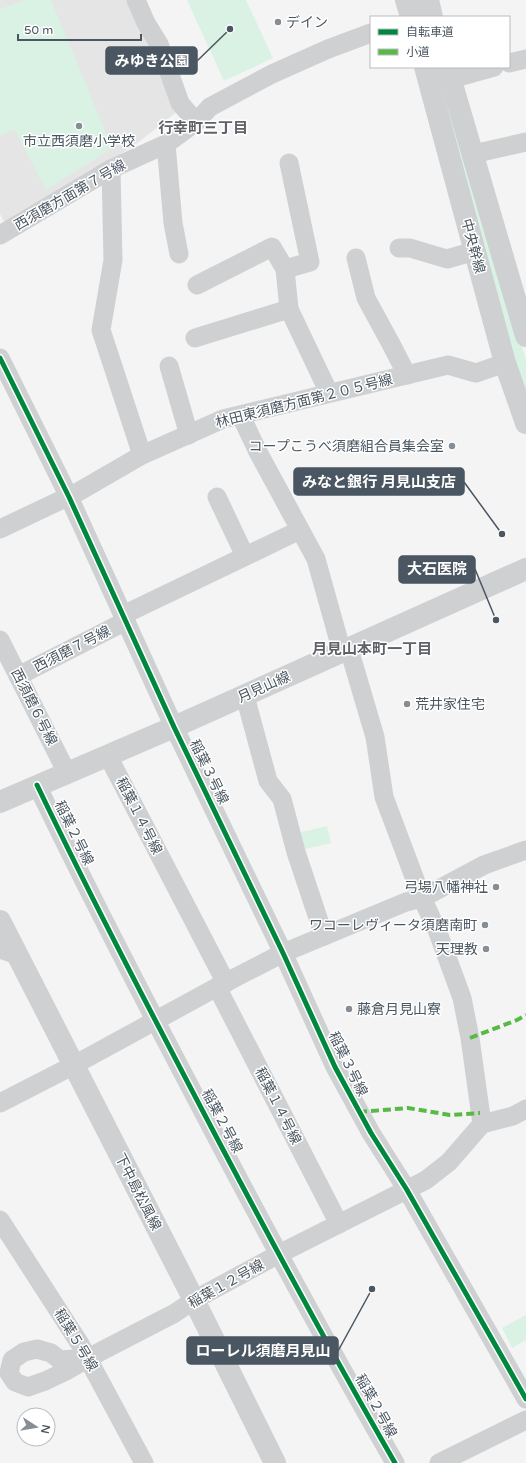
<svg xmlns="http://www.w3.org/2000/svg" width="526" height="1463" font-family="'Varela Round','Noto Sans JP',sans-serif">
<rect width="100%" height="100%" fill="#f4f4f4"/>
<polygon fill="#e6e5e6" points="0,0 132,0 178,111 140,141 93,173 5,223 0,214"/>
<g fill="#d9f2e3">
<polygon points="26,0 51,0 112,148 46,190 15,130 0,135 0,9"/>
<polygon points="187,0 246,0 273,58 224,81"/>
<polygon points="429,67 441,67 526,360 526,407"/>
<polygon points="327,826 331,843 297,851 293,834"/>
<polygon points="526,1315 526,1340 512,1348 502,1328"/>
</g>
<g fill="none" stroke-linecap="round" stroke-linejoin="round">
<g stroke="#ced0d2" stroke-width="19">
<polyline points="136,0 146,23 159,44 180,103 196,122"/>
<polyline points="509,63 526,59"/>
<polyline points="451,79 494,67"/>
<polyline points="166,144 173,223 179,254"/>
<polyline points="473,154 526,142"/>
<polyline points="111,169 113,260 101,330 142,455"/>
<polyline points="0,235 111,169 166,144 196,122 210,107 272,74 328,49 371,33"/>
<polyline points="399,248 410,248 447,259 475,251"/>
<polyline points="356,258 366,298 391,344 407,375"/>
<polyline points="285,269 310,262 289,163"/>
<polyline points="197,285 272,247 285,269 289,309 329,393"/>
<polyline points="195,338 289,309"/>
<polyline points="0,358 69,497 174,727 283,953 335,1067 371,1133 407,1190 526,1399"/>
<polyline points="169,366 189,435"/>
<polyline points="241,416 258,452 316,559 342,652"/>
<polyline points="217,497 245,556"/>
<polyline points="0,529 78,492 142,455 223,419 448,365 476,373 505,363"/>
<polyline points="123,615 300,530"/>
<polyline points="0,640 67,773"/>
<polyline points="349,649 375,737 384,797 422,898 437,930 462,998 470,1038 482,1124"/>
<polyline points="18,676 126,621"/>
<polyline points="245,696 268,781 282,799 296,852 324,936"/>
<polyline points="108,756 226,983"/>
<path d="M37,785C95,906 157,1024 219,1142C276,1250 334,1357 395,1463"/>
<polyline points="0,949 17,955"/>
<polyline points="217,987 339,1224"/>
<polyline points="0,1103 74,1065 217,987 283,953 406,902 422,898 484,865 526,850"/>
<polyline points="0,1220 80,1344 144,1463"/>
<polyline points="88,1358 60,1360 51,1353 37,1349 24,1352 12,1360 9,1373 15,1382 28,1387 45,1381 66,1371 88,1358 175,1313 194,1300 279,1254 426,1180 449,1162 482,1124 513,1116 526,1109"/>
<polyline points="439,1463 526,1420"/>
</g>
<g stroke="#ced0d2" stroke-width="22">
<polyline points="406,0 411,17"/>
<polyline points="428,0 432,17"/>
<polyline points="425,67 505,363 526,423"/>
<polyline points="447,67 526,336"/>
<polyline points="0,802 174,727 526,569"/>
<polyline points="0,921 194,1300 275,1463"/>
</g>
<g stroke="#58b947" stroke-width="4" stroke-dasharray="8 4" stroke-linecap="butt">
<polyline points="470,1038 517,1020 526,1015"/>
<polyline points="359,1112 408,1108 450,1115 480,1113"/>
</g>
<defs>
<g id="cycleway">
<polyline points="0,358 69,497 174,727 283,953 335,1067 371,1133 407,1190 526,1399"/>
<path d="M37,785C95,906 157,1024 219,1142C276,1250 334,1357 395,1463"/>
</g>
</defs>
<use href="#cycleway" stroke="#fff" stroke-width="8"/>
<use href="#cycleway" stroke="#00873e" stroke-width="5"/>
</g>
<g fill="#868d94" stroke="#fff" stroke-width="1.5">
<circle cx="278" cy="22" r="4"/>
<circle cx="79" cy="126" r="4"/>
<circle cx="452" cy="446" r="4"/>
<circle cx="407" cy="704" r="4"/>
<circle cx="496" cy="887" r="4"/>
<circle cx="485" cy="925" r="4"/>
<circle cx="486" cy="949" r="4"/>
<circle cx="349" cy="1009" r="4"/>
</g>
<g text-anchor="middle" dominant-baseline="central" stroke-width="3" stroke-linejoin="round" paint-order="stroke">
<g font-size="14" fill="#4a5661" stroke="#fff" text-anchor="end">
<text x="286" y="22" text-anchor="start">デイン</text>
<text x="79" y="141" text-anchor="middle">市立西須磨小学校</text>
<text x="444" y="446">コープこうべ須磨組合員集会室</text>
<text x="415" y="704" text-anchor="start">荒井家住宅</text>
<text x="488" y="887">弓場八幡神社</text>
<text x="477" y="925">ワコーレヴィータ須磨南町</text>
<text x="478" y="949">天理教</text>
<text x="357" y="1009" text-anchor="start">藤倉月見山寮</text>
</g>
<g font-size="14" fill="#4a5661" stroke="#fff">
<text transform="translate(70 195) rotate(-30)">西須磨方面第７号線</text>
<text transform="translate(473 246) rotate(75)">中央幹線</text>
<text transform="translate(304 401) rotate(-14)">林田東須磨方面第２０５号線</text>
<text transform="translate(72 649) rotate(-27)">西須磨７号線</text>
<text transform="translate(264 687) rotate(-24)">月見山線</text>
<text transform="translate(34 707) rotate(63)">西須磨６号線</text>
<text transform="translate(209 772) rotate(64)">稲葉３号線</text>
<text transform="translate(139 816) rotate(63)">稲葉１４号線</text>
<text transform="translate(74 833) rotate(64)">稲葉２号線</text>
<text transform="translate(348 1064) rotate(64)">稲葉３号線</text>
<text transform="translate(278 1106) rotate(63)">稲葉１４号線</text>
<text transform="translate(222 1121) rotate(62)">稲葉２号線</text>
<text transform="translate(138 1192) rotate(63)">下中島松風線</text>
<text transform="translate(226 1284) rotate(-29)">稲葉１２号線</text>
<text transform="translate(76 1340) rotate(59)">稲葉５号線</text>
<text transform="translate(376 1406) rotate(61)">稲葉２号線</text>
</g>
<g font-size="15" font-weight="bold" fill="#5f6368" stroke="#fff">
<text x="203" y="128">行幸町三丁目</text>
<text x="372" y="649">月見山本町一丁目</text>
</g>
</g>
<path fill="none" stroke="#4a5661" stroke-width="1.5" d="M230 29L197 61M502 534L464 482M496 620L475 569M372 1289L338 1351"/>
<g fill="#4a5661" stroke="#fff" stroke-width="1.5">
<circle cx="230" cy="29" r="4"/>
<circle cx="502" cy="534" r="4"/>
<circle cx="496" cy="620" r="4"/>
<circle cx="372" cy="1289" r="4"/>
</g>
<g fill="#4a5661" stroke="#4a5661" stroke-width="1.5">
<rect x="106" y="47" width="91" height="27" rx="4"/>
<rect x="294" y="468" width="170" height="27" rx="4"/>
<rect x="399" y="556" width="76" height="27" rx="4"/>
<rect x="187" y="1337" width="151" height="27" rx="4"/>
</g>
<g font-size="15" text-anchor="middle" font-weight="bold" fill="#fff">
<text x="152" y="66">みゆき公園</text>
<text x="379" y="487">みなと銀行 月見山支店</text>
<text x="437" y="574">大石医院</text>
<text x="263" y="1356">ローレル須磨月見山</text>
</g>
<rect x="370" y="16" width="140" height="52" fill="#ffffff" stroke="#b7bbc0"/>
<rect x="378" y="29" width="20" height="6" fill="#00873e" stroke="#b7bbc0"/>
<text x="406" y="36" font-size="12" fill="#4a5661">自転車道</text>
<rect x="378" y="49" width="20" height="6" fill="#58b947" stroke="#b7bbc0"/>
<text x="406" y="56" font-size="12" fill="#4a5661">小道</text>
<g transform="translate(36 1427) rotate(102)"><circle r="19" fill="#ffffff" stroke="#b7bbc0"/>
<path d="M0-3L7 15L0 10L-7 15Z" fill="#868d94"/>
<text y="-6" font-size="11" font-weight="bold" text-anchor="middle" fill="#4a5661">N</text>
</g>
<path d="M18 34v6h123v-6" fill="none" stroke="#4a5661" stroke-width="2"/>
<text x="24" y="34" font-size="12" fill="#4a5661" stroke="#ffffff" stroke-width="3" paint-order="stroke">50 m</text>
</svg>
